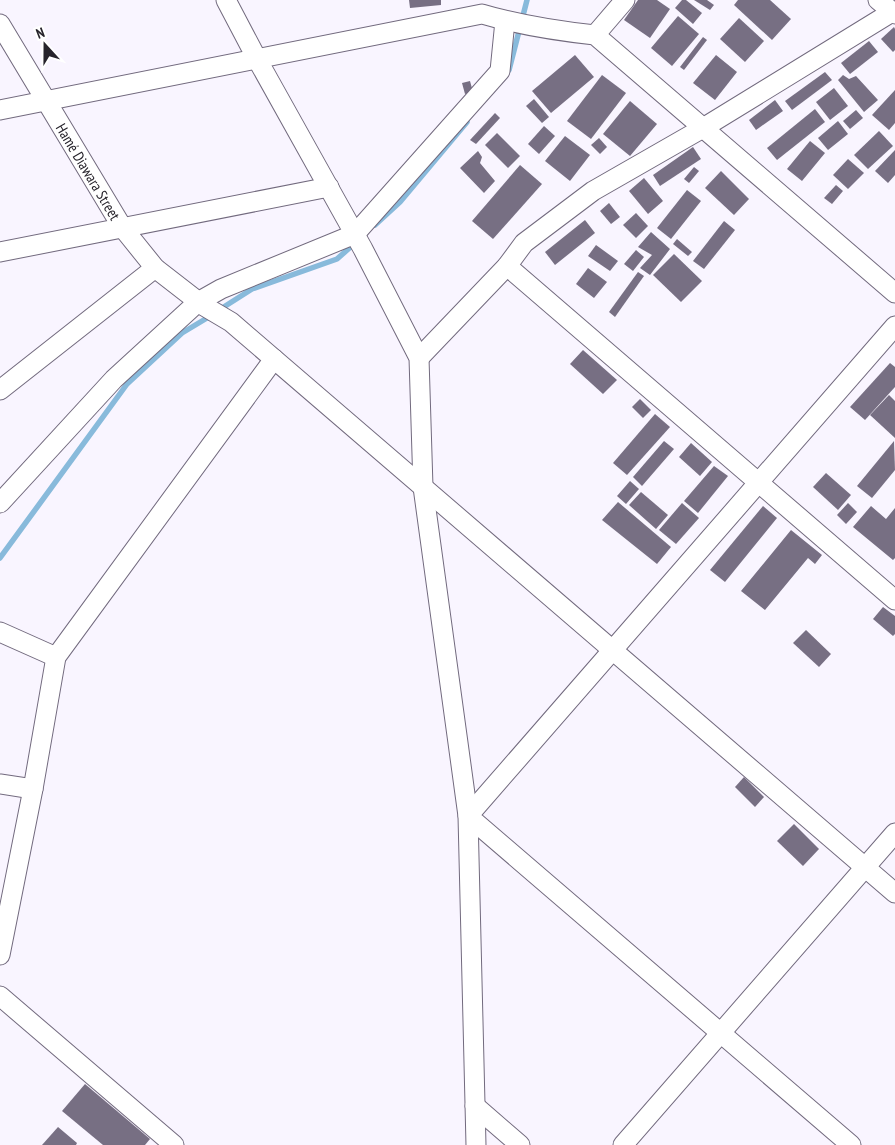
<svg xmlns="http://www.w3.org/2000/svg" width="895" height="1145" font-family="'PT Sans Narrow',sans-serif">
<rect width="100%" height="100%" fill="#f9f5ff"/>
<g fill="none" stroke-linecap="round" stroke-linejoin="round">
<g stroke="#88badb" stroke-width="5.5">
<polyline points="509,70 527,0"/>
<polyline points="375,225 400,202 467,122"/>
<polyline points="219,310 252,289 337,259 355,243"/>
<polyline points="0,558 127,384 182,333 212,315"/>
</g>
</g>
<g fill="#776f83">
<polygon points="409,0 441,0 441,5 410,8"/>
<polygon points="638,0 657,0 670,9 650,38 624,20"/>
<polygon points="682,0 686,0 702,13 693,24 675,8"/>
<polygon points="694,0 707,0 714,5 710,10"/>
<polygon points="738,0 770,0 791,19 772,40 734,5"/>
<polygon points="678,16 699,34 672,66 651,48"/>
<polygon points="739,18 764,41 745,62 720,39"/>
<polygon points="894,27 895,29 895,50 893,52 881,39"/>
<polygon points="703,37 707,40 684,70 680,67"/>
<polygon points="869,41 878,52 850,74 841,63"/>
<polygon points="575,55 594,77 551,113 532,91"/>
<polygon points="716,55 737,72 715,100 693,83"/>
<polygon points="825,72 832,80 792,110 785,101"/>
<polygon points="602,75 626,93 591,139 567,121"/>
<polygon points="843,75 849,79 856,76 878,100 864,112 838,80"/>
<polygon points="470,81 473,92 465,94 462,83"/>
<polygon points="834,88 848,106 830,120 816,102"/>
<polygon points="895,90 895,123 889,130 872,115"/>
<polygon points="534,99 549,117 542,123 526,106"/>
<polygon points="775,100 783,111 756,130 749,120"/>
<polygon points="630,101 657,124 630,156 603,134"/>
<polygon points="815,109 825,122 777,160 767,148"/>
<polygon points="856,110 863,118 850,129 843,121"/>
<polygon points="495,113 500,118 476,144 470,140"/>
<polygon points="838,121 848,134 828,150 818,138"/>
<polygon points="544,126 555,136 539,154 528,144"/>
<polygon points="879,131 893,146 868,169 854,155"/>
<polygon points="497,133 520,156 508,168 485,145"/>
<polygon points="565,136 590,155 570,181 545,161"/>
<polygon points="599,138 607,147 600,154 591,145"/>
<polygon points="810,141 825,153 802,181 787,169"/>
<polygon points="693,147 701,159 660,186 653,175"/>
<polygon points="895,150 895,175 888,183 875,171"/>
<polygon points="478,151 482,157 480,163 495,181 484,193 460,168"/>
<polygon points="848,159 864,173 848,189 833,175"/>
<polygon points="520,165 542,184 493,239 472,221"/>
<polygon points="694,167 699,171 689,183 684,179"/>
<polygon points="721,171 749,199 734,215 705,188"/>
<polygon points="644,178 663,201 648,214 629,191"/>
<polygon points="836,185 843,191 832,204 824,198"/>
<polygon points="687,190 701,201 671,239 657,228"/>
<polygon points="609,203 620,217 611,224 600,211"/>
<polygon points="636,213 648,226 636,238 623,225"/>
<polygon points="585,220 595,233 555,265 545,252"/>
<polygon points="724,221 735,230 704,269 693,261"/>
<polygon points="651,232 670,249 650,275 640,268 652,255 638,247"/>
<polygon points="677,239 692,252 688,256 673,244"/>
<polygon points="596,245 618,261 610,271 588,256"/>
<polygon points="636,250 644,257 633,271 624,264"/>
<polygon points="674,254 702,281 681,302 653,275"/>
<polygon points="588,268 607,282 594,298 576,284"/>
<polygon points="638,272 644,276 615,317 609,312"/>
<polygon points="583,350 617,380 603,394 570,364"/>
<polygon points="890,363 895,367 895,387 865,420 850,407"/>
<polygon points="889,395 895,401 895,438 870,415"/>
<polygon points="640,399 651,410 643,418 632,407"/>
<polygon points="655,414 670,427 627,475 613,463"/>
<polygon points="664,441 674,449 642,486 633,477"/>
<polygon points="894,441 895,470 872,498 857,486"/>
<polygon points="691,443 712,462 700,476 679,457"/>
<polygon points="714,466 728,476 698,513 684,501"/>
<polygon points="826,473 851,495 838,510 813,487"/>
<polygon points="630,481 639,489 626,504 617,496"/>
<polygon points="641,492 668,515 656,529 629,505"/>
<polygon points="618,502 671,547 657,564 602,520"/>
<polygon points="682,503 699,518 676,544 659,530"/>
<polygon points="848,503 857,512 846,524 837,515"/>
<polygon points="763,506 777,518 725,582 710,570"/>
<polygon points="871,506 886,519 895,508 895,558 893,560 853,527"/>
<polygon points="791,530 822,555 815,564 808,558 765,610 741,591"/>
<polygon points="883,607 895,616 895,634 893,636 873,619"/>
<polygon points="806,630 831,654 819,667 793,643"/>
<polygon points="744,777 764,797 755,807 735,787"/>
<polygon points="794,824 819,849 803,866 777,841"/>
<polygon points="85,1084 150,1139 145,1145 103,1145 62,1111"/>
<polygon points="58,1127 77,1143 76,1145 42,1145"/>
</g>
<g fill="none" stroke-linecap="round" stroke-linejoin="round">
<defs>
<g id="minor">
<polyline points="226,0 257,59 363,249 419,358 423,487 468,816 476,1145"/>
<polyline points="878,0 895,14"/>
<path id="s1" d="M0,24L122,227L155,268L204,306L231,322L895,893"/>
<polyline points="595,35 625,0"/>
<path d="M0,110L482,14C519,25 557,31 595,35L895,293"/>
<polyline points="0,252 329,187"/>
<polyline points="507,266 895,600"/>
<polyline points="419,358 507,266 524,243 593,191 703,128 892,12"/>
<polyline points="0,390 155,268"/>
<polyline points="0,503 114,379 198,302 221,289 355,234 500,71 505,21"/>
<polyline points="0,632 56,657"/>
<polyline points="0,784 33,789"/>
<polyline points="0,955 33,789 56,657 274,359"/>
<polyline points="0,996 174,1145"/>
<polyline points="475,1106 520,1145"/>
<polyline points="623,1145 895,833"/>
<polyline points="851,1145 468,816 895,326"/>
</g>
</defs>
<use href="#minor" stroke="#726a7e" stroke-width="21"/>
<use href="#minor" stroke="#fff" stroke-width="19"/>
</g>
<g text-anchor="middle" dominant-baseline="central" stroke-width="4.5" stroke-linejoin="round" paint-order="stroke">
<g font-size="15" fill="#26232b" stroke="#fff">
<text stroke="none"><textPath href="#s1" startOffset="172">Hamé Diawara Street</textPath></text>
</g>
</g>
<g transform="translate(45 45) rotate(339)" stroke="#ffffff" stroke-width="4" paint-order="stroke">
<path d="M0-4L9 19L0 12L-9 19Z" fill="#26232b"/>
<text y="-8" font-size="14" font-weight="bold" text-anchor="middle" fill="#26232b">N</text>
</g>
</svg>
